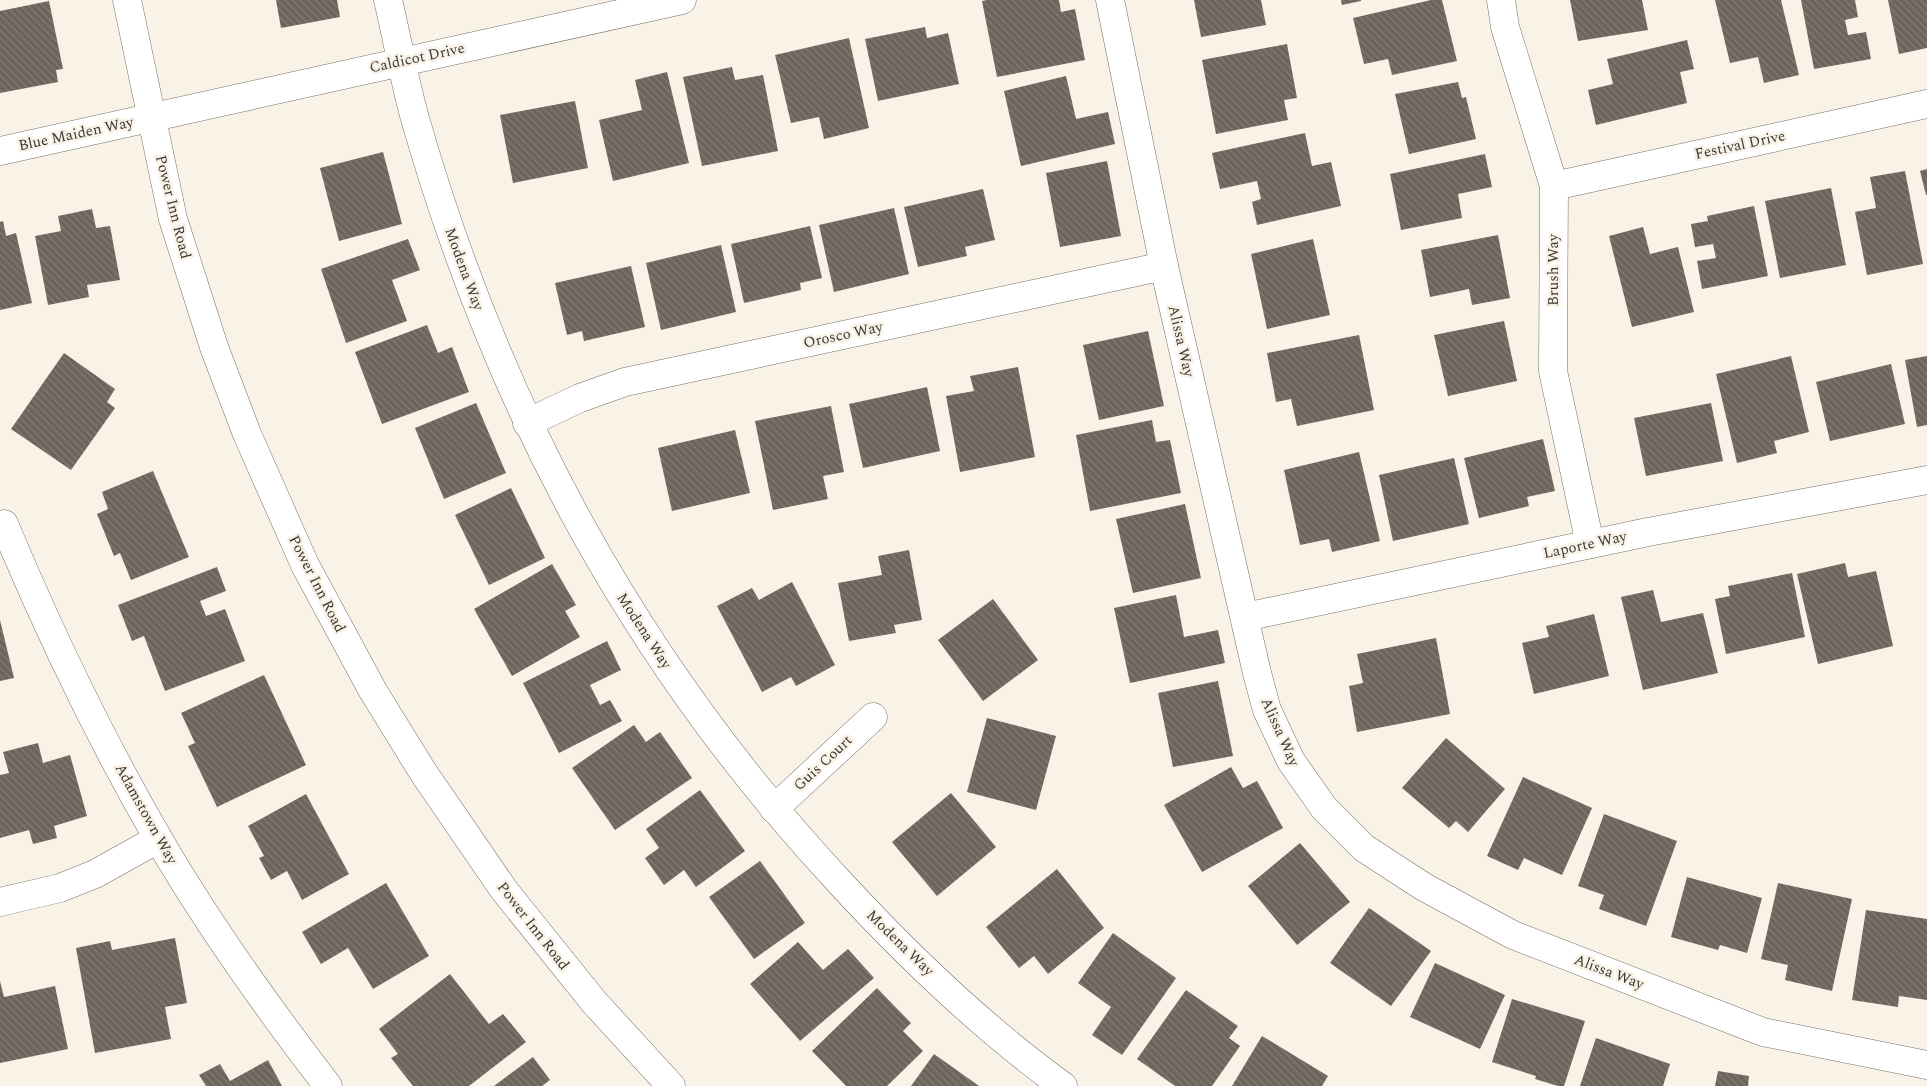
<svg xmlns="http://www.w3.org/2000/svg" width="1927" height="1086" font-family="Spectral,serif">
<defs>
<pattern id="building-back-hatch" width="6" height="6" patternUnits="userSpaceOnUse" patternTransform="scale(1.25)"><rect width="6" height="6" fill="#6c655c"/><path d="M-1 5l2 2M0 0l6 6M5-1l2 2" fill="none" stroke="#827c76"/></pattern>
</defs>
<rect width="100%" height="100%" fill="#f9f2e7"/>
<g fill="url(#building-back-hatch)">
<polygon points="276,0 337,0 340,17 281,28"/>
<polygon points="987,0 1059,0 1061,12 1075,9 1085,60 997,77 982,1"/>
<polygon points="1194,0 1261,0 1266,25 1201,37"/>
<polygon points="1341,0 1361,0 1361,1 1342,5"/>
<polygon points="1431,0 1442,0 1457,61 1392,75 1388,59 1364,64 1353,18"/>
<polygon points="1570,0 1642,0 1648,30 1578,41"/>
<polygon points="1715,0 1781,0 1799,75 1764,83 1758,57 1730,63"/>
<polygon points="1801,0 1855,0 1858,17 1845,20 1848,35 1866,32 1871,59 1814,69"/>
<polygon points="1888,0 1927,0 1927,48 1899,54"/>
<polygon points="49,1 63,69 56,70 58,82 0,93 0,11"/>
<polygon points="925,27 927,38 948,33 959,84 878,101 865,39"/>
<polygon points="849,38 869,128 824,139 819,117 791,123 775,55"/>
<polygon points="1687,40 1694,69 1680,72 1687,103 1596,125 1588,90 1613,84 1607,59"/>
<polygon points="1287,44 1297,98 1284,100 1288,120 1216,134 1202,60"/>
<polygon points="732,67 735,80 763,75 778,151 702,166 683,77"/>
<polygon points="667,72 689,163 613,181 599,120 642,110 635,80"/>
<polygon points="1066,76 1076,119 1108,112 1115,144 1021,166 1004,91"/>
<polygon points="1458,82 1462,98 1466,97 1476,139 1409,154 1395,94"/>
<polygon points="575,101 588,168 513,183 500,115"/>
<polygon points="1305,133 1312,166 1331,162 1341,206 1257,225 1252,202 1261,199 1257,181 1220,189 1212,153"/>
<polygon points="383,152 402,224 339,241 320,168"/>
<polygon points="1485,154 1492,187 1458,194 1462,218 1401,230 1390,174"/>
<polygon points="1107,161 1121,236 1060,247 1046,173"/>
<polygon points="1927,169 1927,195 1926,195 1920,171"/>
<polygon points="1905,171 1923,264 1867,275 1855,212 1876,208 1870,177"/>
<polygon points="1831,188 1846,265 1780,278 1765,201"/>
<polygon points="983,189 995,240 965,247 967,256 918,267 904,207"/>
<polygon points="1754,206 1768,276 1702,289 1697,261 1716,258 1713,244 1695,247 1691,224 1708,221 1707,216"/>
<polygon points="894,208 909,274 834,292 819,225"/>
<polygon points="92,209 96,228 110,226 120,280 87,285 89,297 48,305 35,236 61,231 58,216"/>
<polygon points="3,221 6,236 16,233 32,303 0,310 0,222"/>
<polygon points="810,226 822,278 800,283 801,290 744,303 731,244"/>
<polygon points="1643,227 1650,254 1678,247 1694,312 1632,327 1609,236"/>
<polygon points="1498,235 1510,298 1472,305 1469,289 1430,297 1421,250"/>
<polygon points="408,239 420,270 392,280 407,321 346,343 321,269"/>
<polygon points="1313,239 1330,315 1267,329 1251,254"/>
<polygon points="721,245 736,312 661,330 646,263"/>
<polygon points="631,266 645,327 584,341 582,331 567,335 555,283"/>
<polygon points="1504,321 1517,381 1448,396 1434,335"/>
<polygon points="427,325 438,353 452,347 469,392 382,424 355,352"/>
<polygon points="1148,331 1164,406 1099,420 1083,345"/>
<polygon points="1359,335 1374,410 1297,426 1291,399 1276,402 1267,353"/>
<polygon points="64,353 115,389 107,402 115,408 71,470 11,429"/>
<polygon points="1791,356 1809,432 1774,441 1777,453 1737,463 1716,374"/>
<polygon points="1927,356 1927,425 1917,427 1905,360"/>
<polygon points="1891,364 1905,424 1830,441 1816,382"/>
<polygon points="1018,367 1035,457 960,472 946,396 974,391 970,376"/>
<polygon points="927,387 940,451 863,468 849,404"/>
<polygon points="476,403 506,473 444,499 415,428"/>
<polygon points="1711,403 1723,461 1646,476 1634,418"/>
<polygon points="831,406 844,472 823,476 828,499 773,510 755,421"/>
<polygon points="1152,420 1156,442 1170,440 1181,493 1090,511 1076,435"/>
<polygon points="735,430 750,493 672,511 658,448"/>
<polygon points="1543,439 1555,491 1527,497 1529,506 1479,518 1464,458"/>
<polygon points="1359,452 1380,541 1332,552 1329,539 1300,545 1284,470"/>
<polygon points="1454,458 1469,524 1393,541 1379,475"/>
<polygon points="153,471 189,557 131,580 120,553 114,556 97,514 108,509 102,492"/>
<polygon points="511,488 545,558 489,585 455,515"/>
<polygon points="1185,504 1201,578 1133,593 1116,519"/>
<polygon points="909,550 922,620 894,625 896,633 849,641 838,583 882,575 878,556"/>
<polygon points="1845,563 1848,577 1876,571 1893,646 1818,664 1797,574"/>
<polygon points="552,564 576,605 565,611 580,637 512,676 474,609"/>
<polygon points="217,567 226,591 200,601 206,616 225,609 245,661 165,691 144,636 132,641 118,605"/>
<polygon points="1792,573 1805,637 1726,654 1715,599 1730,596 1728,586"/>
<polygon points="792,582 835,665 796,686 791,677 762,692 717,606 752,588 759,600"/>
<polygon points="1653,590 1661,622 1703,613 1718,673 1643,690 1621,597"/>
<polygon points="1176,595 1184,637 1218,630 1225,663 1130,683 1114,608"/>
<polygon points="993,599 1038,660 983,701 938,640"/>
<polygon points="1594,614 1609,676 1534,694 1522,643 1549,637 1546,626"/>
<polygon points="0,620 14,678 0,681"/>
<polygon points="1436,638 1450,714 1357,732 1349,686 1363,683 1357,654"/>
<polygon points="607,641 621,670 590,685 600,705 610,700 622,721 559,753 523,683"/>
<polygon points="264,675 306,765 217,807 188,746 195,743 181,713"/>
<polygon points="1218,681 1233,756 1173,767 1158,693"/>
<polygon points="987,718 1056,736 1036,810 967,792"/>
<polygon points="634,725 646,742 660,732 692,778 615,830 572,768"/>
<polygon points="1446,738 1505,789 1468,832 1456,821 1449,828 1402,788"/>
<polygon points="38,743 43,763 70,755 87,816 54,826 57,838 33,844 29,830 0,838 0,775 9,773 3,752"/>
<polygon points="1231,767 1243,788 1257,781 1283,828 1202,872 1164,805"/>
<polygon points="1523,777 1592,808 1562,875 1524,858 1518,870 1487,856"/>
<polygon points="700,790 745,851 696,887 684,870 664,885 645,858 659,848 646,829"/>
<polygon points="951,793 996,847 937,896 892,842"/>
<polygon points="306,794 349,874 302,900 287,871 271,880 259,858 264,856 248,826"/>
<polygon points="1604,814 1677,841 1646,926 1599,909 1604,895 1578,886"/>
<polygon points="1300,843 1350,902 1297,945 1248,886"/>
<polygon points="760,861 805,923 754,959 709,897"/>
<polygon points="1057,869 1104,928 1048,974 1034,956 1019,968 986,927"/>
<polygon points="1687,877 1762,898 1747,953 1720,945 1718,950 1671,937"/>
<polygon points="386,883 429,956 373,989 348,948 321,964 302,932"/>
<polygon points="1778,883 1852,899 1832,991 1785,980 1788,965 1761,959"/>
<polygon points="1369,908 1431,951 1391,1006 1330,963"/>
<polygon points="1866,910 1927,919 1927,1000 1899,996 1898,1007 1852,1000"/>
<polygon points="1113,933 1176,978 1122,1055 1092,1035 1111,1007 1078,983"/>
<polygon points="175,938 187,1003 165,1007 171,1039 95,1053 76,948 110,941 112,950"/>
<polygon points="798,942 823,970 848,949 874,978 800,1041 750,984"/>
<polygon points="1435,963 1505,995 1480,1049 1410,1017"/>
<polygon points="450,974 489,1024 503,1014 526,1042 469,1086 413,1086 391,1058 398,1054 379,1029"/>
<polygon points="0,981 4,997 55,986 68,1049 0,1063"/>
<polygon points="877,988 911,1023 903,1031 923,1051 887,1086 846,1086 812,1051"/>
<polygon points="1186,990 1238,1026 1229,1038 1240,1046 1212,1086 1175,1086 1137,1059"/>
<polygon points="1512,999 1585,1021 1564,1086 1558,1086 1535,1079 1536,1076 1492,1062"/>
<polygon points="1262,1036 1328,1076 1322,1086 1232,1086"/>
<polygon points="1596,1038 1670,1064 1663,1086 1580,1086"/>
<polygon points="934,1054 979,1086 911,1086"/>
<polygon points="533,1057 550,1080 542,1086 494,1086"/>
<polygon points="268,1060 282,1086 206,1086 199,1075 220,1064 230,1081"/>
<polygon points="1718,1071 1749,1076 1748,1086 1715,1086"/>
</g>
<g fill="none" stroke-linecap="round" stroke-linejoin="round">
<defs>
<g id="minor">
<path d="M388,0C397,38 404,78 414,115C498,410 635,664 845,888C911,959 984,1029 1063,1086"/>
<polyline points="1110,0 1164,266 1257,673 1267,710 1291,761 1324,808 1364,848 1424,887 1513,935 1763,1032 1927,1065"/>
<polyline points="1501,0 1505,27 1554,186 1553,371 1590,544"/>
<polyline points="0,151 682,0"/>
<polyline points="1554,186 1927,104"/>
<polyline points="527,423 580,398 625,382 1164,266"/>
<path d="M0,525L4,524C49,632 100,738 159,840C209,926 267,1007 328,1086"/>
<polyline points="1245,617 1648,532 1927,480"/>
<polyline points="774,809 873,717"/>
<polyline points="0,902 60,888 95,874 158,839"/>
</g>
<polyline id="major" points="127,0 173,219 214,347 247,434 305,565 373,691 423,772 504,890 594,1002 671,1086"/>
</defs>
<use href="#minor" stroke="#756e65" stroke-width="29"/>
<use href="#major" stroke="#756e65" stroke-width="29"/>
<use href="#minor" stroke="#fff" stroke-width="28"/>
<use href="#major" stroke="#fff" stroke-width="28"/>
</g>
<g text-anchor="middle" dominant-baseline="central" stroke-width="5" stroke-linejoin="round" paint-order="stroke">
<g font-size="15" fill="#3b3834" stroke="#f9f2e7">
<text transform="translate(417 58) rotate(-12)">Caldicot Drive</text>
<text transform="translate(76 134) rotate(-12)">Blue Maiden Way</text>
<text transform="translate(1740 145) rotate(-12)">Festival Drive</text>
<text transform="translate(173 207) rotate(76)">Power Inn Road</text>
<text transform="translate(464 269) rotate(70)">Modena Way</text>
<text transform="translate(1553 270) rotate(-90)">Brush Way</text>
<text transform="translate(843 335) rotate(-12)">Orosco Way</text>
<text transform="translate(1181 341) rotate(77)">Alissa Way</text>
<text transform="translate(1585 545) rotate(-12)">Laporte Way</text>
<text transform="translate(317 584) rotate(63)">Power Inn Road</text>
<text transform="translate(644 631) rotate(57)">Modena Way</text>
<text transform="translate(1280 732) rotate(66)">Alissa Way</text>
<text transform="translate(823 763) rotate(-43)">Guis Court</text>
<text transform="translate(146 814) rotate(61)">Adamstown Way</text>
<text transform="translate(533 926) rotate(52)">Power Inn Road</text>
<text transform="translate(900 943) rotate(44)">Modena Way</text>
<text transform="translate(1609 972) rotate(21)">Alissa Way</text>
</g>
</g>
</svg>
